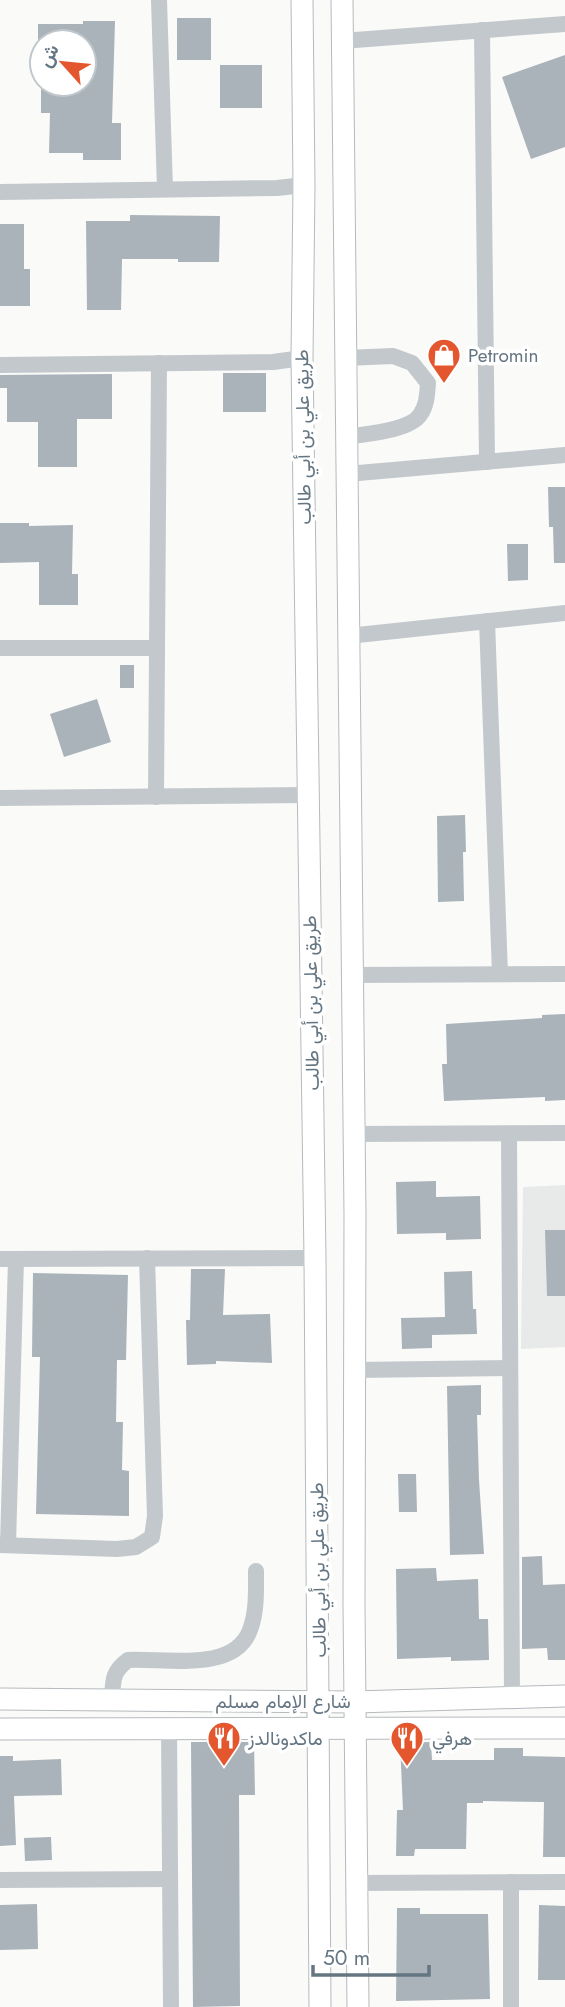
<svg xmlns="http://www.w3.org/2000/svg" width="565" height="2007" font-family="Jost,Vazirmatn,sans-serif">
<rect width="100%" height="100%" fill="#fafaf8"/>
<polygon fill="#e8e9e9" points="565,1185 565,1347 521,1349 523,1187"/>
<g fill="#aab3b9">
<rect x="177" y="18" width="34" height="42"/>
<polygon points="83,21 115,21 112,123 121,123 121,160 83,160 83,153 49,153 50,113 41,113 41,84 84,84 84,42 38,42 38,24 83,24"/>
<polygon points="565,55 565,147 531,159 502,77"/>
<rect x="220" y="65" width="42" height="43"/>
<polygon points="130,215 220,216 219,262 178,262 178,259 122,259 121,310 87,310 86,221 130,221"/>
<polygon points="0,224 24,224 24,269 30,269 30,306 0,306"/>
<rect x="223" y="373" width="43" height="39"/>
<polygon points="112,374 112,419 77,419 77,467 38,467 38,422 7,422 7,388 0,388 0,375"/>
<polygon points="548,487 565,487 565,563 554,563 553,527 549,527"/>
<polygon points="0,523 29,523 29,526 73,525 72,574 78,574 78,605 39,605 39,562 0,563"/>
<polygon points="507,544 528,544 528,580 508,581"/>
<rect x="120" y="665" width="14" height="23"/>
<polygon points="97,699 111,742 64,757 50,714"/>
<polygon points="465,815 466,852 463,852 464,901 438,902 437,816"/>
<polygon points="565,1014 565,1100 545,1101 545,1097 444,1101 442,1064 447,1064 446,1024 542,1018 542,1015"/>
<polygon points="436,1181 436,1197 480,1196 481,1239 446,1240 446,1233 397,1234 396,1182"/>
<polygon points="545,1230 565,1230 565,1296 547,1296"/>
<polygon points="191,1269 225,1269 223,1315 270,1314 272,1363 216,1361 216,1364 187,1365 186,1320 190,1320"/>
<polygon points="472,1271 473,1309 476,1309 477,1334 432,1335 432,1348 402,1349 401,1318 445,1317 444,1272"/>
<polygon points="33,1273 128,1275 126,1360 117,1360 116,1422 123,1422 122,1470 129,1471 129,1516 36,1514 40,1357 32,1357"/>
<polygon points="481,1385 481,1415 477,1415 479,1480 484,1554 450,1555 447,1386"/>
<polygon points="398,1474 416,1474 417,1512 399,1512"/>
<polygon points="542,1556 543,1585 565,1584 565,1660 548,1660 547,1648 522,1649 522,1557"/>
<polygon points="436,1568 437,1581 478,1579 479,1619 488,1619 489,1660 451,1661 451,1657 397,1659 396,1569"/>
<polygon points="191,1742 254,1742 255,1795 239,1795 240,2006 193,2007"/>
<polygon points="431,1742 432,1760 494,1760 494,1748 523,1748 523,1756 565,1757 565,1857 543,1857 544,1802 483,1801 483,1803 467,1803 466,1849 415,1849 414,1856 396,1856 397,1810 403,1810 400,1743"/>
<polygon points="0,1756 13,1756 13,1761 61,1759 62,1795 14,1796 16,1845 0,1846"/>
<polygon points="51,1837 52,1860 25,1861 24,1838"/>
<polygon points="37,1904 38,1949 0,1950 0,1905"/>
<polygon points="539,1905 565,1906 565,1980 538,1980"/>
<polygon points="397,1908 420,1908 420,1914 488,1914 490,1999 396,2001"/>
</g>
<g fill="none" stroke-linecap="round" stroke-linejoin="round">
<defs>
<g id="major">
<polyline points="302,0 304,185 302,358 315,1258 320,2007"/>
<polyline points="342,0 355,1214 354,1606 358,2007"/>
<polyline points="0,1699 355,1702 565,1696"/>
<polyline points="0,1729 565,1728"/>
</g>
</defs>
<use href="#major" stroke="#b5babe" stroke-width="23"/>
<g stroke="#c3c8cc" stroke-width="16">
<polyline points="159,0 165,189"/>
<polyline points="482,30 487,462"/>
<polyline points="342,41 565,24"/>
<polyline points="0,192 277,188 304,185"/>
<path d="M345,358L393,356L412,363L428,383C427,395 427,405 420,415C409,431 365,434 346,437"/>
<polyline points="0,365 273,362 302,358"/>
<polyline points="347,474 565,455"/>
<polyline points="487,621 500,974"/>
<polyline points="348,636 565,613"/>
<polyline points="0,648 157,648"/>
<polyline points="156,797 159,363"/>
<polyline points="0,798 308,795"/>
<polyline points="352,975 565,974"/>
<polyline points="354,1134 565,1133"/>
<polyline points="509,1134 512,1697"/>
<polyline points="0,1259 315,1258"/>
<polyline points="354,1370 510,1368"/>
<polyline points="0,1545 117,1549 136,1547 152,1537 155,1516 147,1258"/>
<polyline points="8,1545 16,1259"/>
<path d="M112,1700C113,1680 112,1672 128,1660C166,1658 234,1673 250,1630C257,1612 256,1590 256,1571"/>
<polyline points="169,1728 171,2007"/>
<polyline points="0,1880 170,1879"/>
<polyline points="511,1882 511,2007"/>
<polyline points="356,1883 565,1882"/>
</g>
<use href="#major" stroke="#fff" stroke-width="21"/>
</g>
<defs>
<symbol id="shop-pin" viewBox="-11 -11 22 30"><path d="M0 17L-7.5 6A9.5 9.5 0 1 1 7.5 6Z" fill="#e4572e" stroke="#fff"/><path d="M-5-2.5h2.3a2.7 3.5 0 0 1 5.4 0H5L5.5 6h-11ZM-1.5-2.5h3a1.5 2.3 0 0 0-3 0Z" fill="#fff"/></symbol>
<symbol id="restaurant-pin" viewBox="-11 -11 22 30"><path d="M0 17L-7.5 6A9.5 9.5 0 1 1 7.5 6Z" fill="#e4572e" stroke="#fff"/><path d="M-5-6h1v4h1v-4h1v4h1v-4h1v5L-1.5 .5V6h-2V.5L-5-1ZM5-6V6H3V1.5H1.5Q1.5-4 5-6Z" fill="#fff"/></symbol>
</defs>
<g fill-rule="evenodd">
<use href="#shop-pin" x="425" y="336" width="38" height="52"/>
<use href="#restaurant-pin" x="205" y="1719" width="38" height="52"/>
<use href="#restaurant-pin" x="388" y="1719" width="38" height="52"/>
</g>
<g text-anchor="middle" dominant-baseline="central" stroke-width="7" stroke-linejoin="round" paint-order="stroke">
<g font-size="19" fill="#657683" stroke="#fff" text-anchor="start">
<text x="468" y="355">Petromin</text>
<text x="248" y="1738">ماكدونالدز</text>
<text x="432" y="1738">هرفي</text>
</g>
<g font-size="19" fill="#657683" stroke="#fff">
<text transform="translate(303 437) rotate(-91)">طريق علي بن أبي طالب</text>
<text transform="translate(311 1003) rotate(-91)">طريق علي بن أبي طالب</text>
<text transform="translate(318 1570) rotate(-91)">طريق علي بن أبي طالب</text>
<text x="283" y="1701">شارع الإمام مسلم</text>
</g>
</g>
<g transform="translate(63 63) rotate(297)"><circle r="33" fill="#ffffff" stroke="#c1c8cd" stroke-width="2"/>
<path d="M0-5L12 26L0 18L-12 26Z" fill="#e4572e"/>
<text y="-10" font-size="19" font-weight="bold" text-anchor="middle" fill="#657683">ش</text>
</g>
<path d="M313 1965v10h116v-10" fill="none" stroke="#657683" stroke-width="3.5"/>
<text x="323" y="1965" font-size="21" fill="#657683" stroke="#ffffff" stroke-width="5" paint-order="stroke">50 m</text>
</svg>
